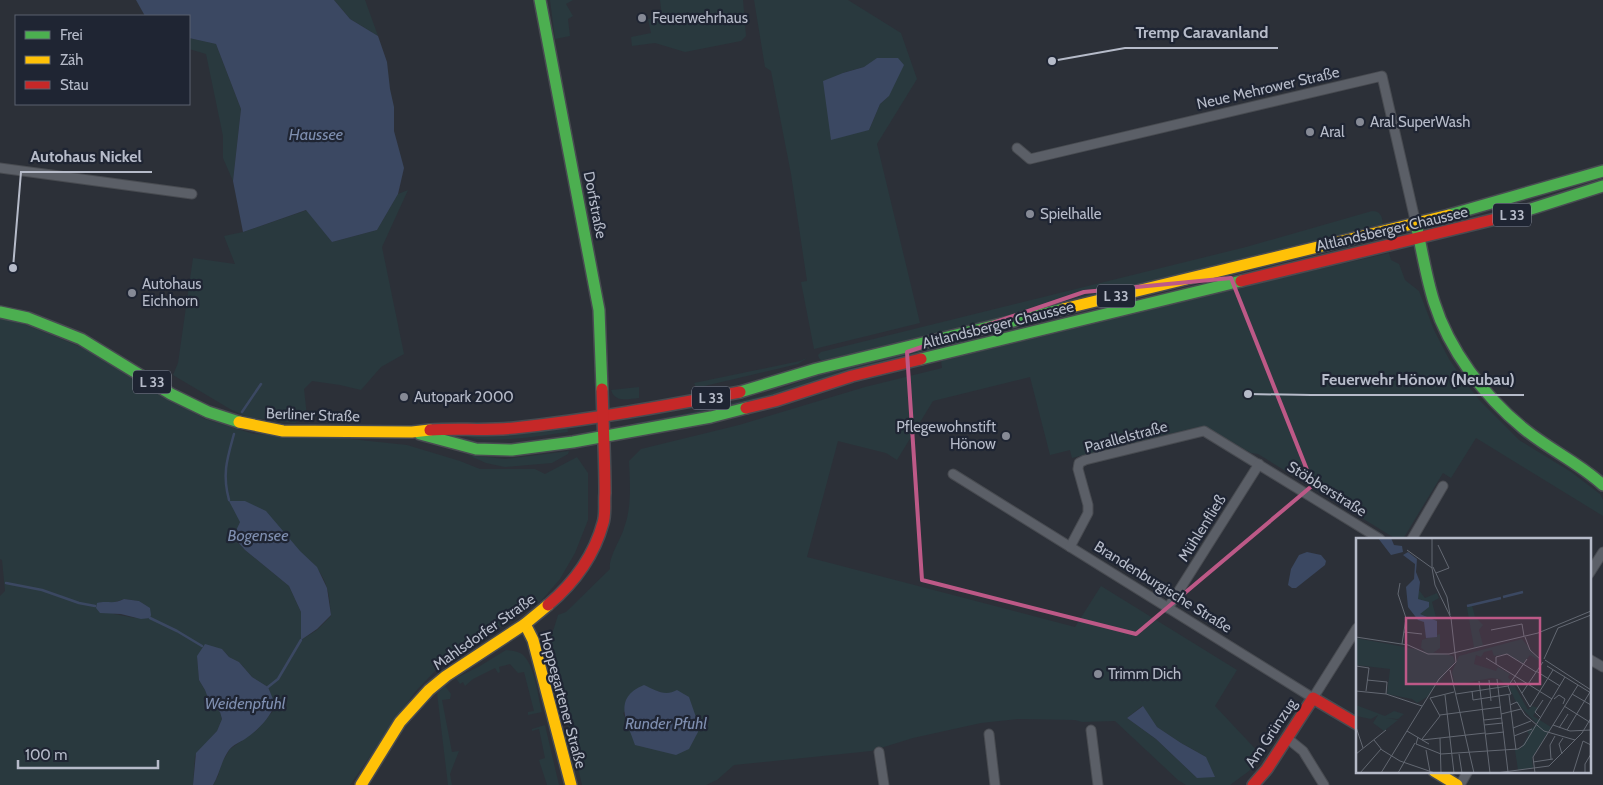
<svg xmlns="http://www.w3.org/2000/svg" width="1603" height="785" font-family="Cabin,sans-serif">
<rect width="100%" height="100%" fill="#2c3038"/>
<g fill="#29393e" fill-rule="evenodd">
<polygon points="334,0 365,0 378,36 350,19"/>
<polygon points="550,0 573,0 566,4 573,16 568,19 570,36 555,39"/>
<polygon points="660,0 743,0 746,36 741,41 685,52 655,43 632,46 631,37 651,33 648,19 662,17"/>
<path d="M754,0H848L901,33L917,79L877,144L920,323L814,349L801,282L807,281L791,174L771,71L765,67ZM864,67L889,96L880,104L869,130L843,73Z"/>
<polygon points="189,38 216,44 241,109 233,181 223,158 223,136 206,54 189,49"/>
<polygon points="408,190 382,247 404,354 381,367 361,390 340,385 312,381 304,389 307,416 295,423 247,417 230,409 173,375 178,363 193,258 235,264 224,236 243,232 307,210 332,242 377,230 398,194"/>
<path d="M1372,211C1381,211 1382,217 1383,224L823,362L819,358L818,355L821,352L1246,247Z"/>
<path d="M1389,253L1391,260L1399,264L1405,280L1419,291L1434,330L1449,359L1464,381L1481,402L1519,440L1571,472L1600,494L1603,500V516L1476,438L1451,478L1443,473L1403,539H1396L1258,454L1251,453L1206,427H1198L1072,458L1070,450L1050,455L1030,377L933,401L897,460L886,453L838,441L807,557L1075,627L1101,586L1237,670L1215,706L1262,756L1249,771L1230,785H1186L1178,780L1115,721L1082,722L1075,720L1018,719L981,723L913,738L871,751L734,765L717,780L706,785H582L549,644L558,615L566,612L610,569C608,558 621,539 624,528C632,507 630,483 629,461L641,449L739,425L865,387L942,368L941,361L1268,281ZM658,691L665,694L672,693L629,726L623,713ZM1142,706L1157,727L1181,743L1206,757L1197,778L1156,739L1127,718Z"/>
<path d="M0,319L19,322L88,350L205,419L254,434L341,438L407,445L460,461L480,469H535L545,474L577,457L588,473V520L575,553L560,579L541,601L454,657L436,670L415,692L350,785H213L218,776L221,764L230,749L257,730L273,711L272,699L268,687L252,677L239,662L229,657L222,649L197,656L199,680L205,690L209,701L220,712L222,719L217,731L195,756L193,785H0V596L5,591L2,560L0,559ZM240,522C271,537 317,551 327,588C330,597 330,607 331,616L317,630L301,640V612L289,586L245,550L233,538ZM124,599L139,601L149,608L150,618H135L114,614L100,602L112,603Z"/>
<polygon points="974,335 975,341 763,399 635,426 635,423 688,413 762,396 824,373"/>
<polygon points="807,358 798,364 696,388 694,383 800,361"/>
<path d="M639,387V398C628,399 615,403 611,390Z"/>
<path d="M567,426L568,432C545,435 483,446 463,435L465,433Z"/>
<polygon points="569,451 568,454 552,463 505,467 486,463 468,455 505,459"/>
<path d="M506,650C512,651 520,651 524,656C535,667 538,697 542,712L528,715V712L534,711L524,672L518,673L510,664L499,667L500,672L498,673L495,668L473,679L465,686L463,682L460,684L456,678L480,666Z"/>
<polygon points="445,686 451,694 450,699 442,700 452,752 459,751 450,774 452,785 448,785 437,693"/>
<polygon points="545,725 559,785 547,785 539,760 545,758 539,729 532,731 532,729"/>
</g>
<g fill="#3b4862">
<polygon points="136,0 334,0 350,19 378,36 387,62 390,89 394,107 394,131 404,168 398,194 377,230 332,242 306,210 243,232 233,181 241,109 216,44 189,38 189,16 145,16"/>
<polygon points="877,58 898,58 904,65 889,96 880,104 869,130 831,140 823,81 843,73 864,67"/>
<polygon points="229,501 245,501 266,511 300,551 317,567 327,588 331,615 317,629 301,640 301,612 289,586 245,550 233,537 240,522"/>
<polygon points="1307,552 1321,555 1326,561 1325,565 1296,588 1292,588 1288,585 1291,569 1299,555"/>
<path d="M124,599L139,601L150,608L151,615L150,618L141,619L121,614L100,613L96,608L97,603C107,600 113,605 124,599Z"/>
<path d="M205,644L222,649L229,657L239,662L252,677L268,687L275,704C270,718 257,731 245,739C240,742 233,745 229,750C221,761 220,773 213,785H193L196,753L217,731L222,719L220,712L209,701L205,690L199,680L197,656Z"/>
<path d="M644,685C655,690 665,697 677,690L689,697L697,720L698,732L689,749L676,755L635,745C627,721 612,698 644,685Z"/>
<polygon points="1143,706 1157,727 1181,743 1206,757 1215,777 1197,778 1156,739 1127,718"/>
</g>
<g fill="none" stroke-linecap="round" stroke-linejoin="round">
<g stroke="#3b4862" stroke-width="2.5">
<polyline points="242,412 261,384"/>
<path d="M229,500C222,474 227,459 234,434"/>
<polyline points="6,583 42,590 79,603 95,606"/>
<polyline points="150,618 177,631 202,646"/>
<polyline points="268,687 278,679 301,640"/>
</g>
<defs>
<g id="street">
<polyline points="1017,148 1030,159 1382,76 1416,224"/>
<polyline points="0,168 192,194"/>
<polyline points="953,474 1313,698 1357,628"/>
<polyline points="1412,539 1443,486"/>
<polyline points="1070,547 1088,513 1088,505 1078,469 1079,463 1085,460 1204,431 1380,539"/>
<polyline points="1589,574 1603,552"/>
<polyline points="1168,608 1259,464"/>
<polyline points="1589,659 1603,667"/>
<polyline points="1091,730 1098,785"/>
<polyline points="989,734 995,785"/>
<polyline points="1287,738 1303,751 1324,785"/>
<polyline points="879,752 884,785"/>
<polyline points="1460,785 1468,771"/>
</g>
<g id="fast">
<polyline points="540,0 599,310 602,389"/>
<polyline points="1449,215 1603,171"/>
<polyline points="1512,215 1603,186"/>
<path d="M1416,224C1422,250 1426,277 1434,302C1449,350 1484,396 1523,428C1548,449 1578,462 1603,485"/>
<polyline points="0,312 28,318 81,339 171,394 208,412 239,422"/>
<polyline points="921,359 1241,281"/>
<polyline points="740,392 816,369 1063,309"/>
<polyline points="420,434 476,449 512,450 573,442 711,417 746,408"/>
</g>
<g id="slow">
<polyline points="1063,309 1449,215"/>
<polyline points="239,422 283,431 412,432 430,430"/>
<polyline points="525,624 533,640 571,785"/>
<polyline points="1434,771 1457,785"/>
<polyline points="361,785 400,722 429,690 446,676 525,624 548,605"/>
</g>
<g id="jam">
<polyline points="1241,281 1512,215"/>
<polyline points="746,408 775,401 852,376 921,359"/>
<path d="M430,430C458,428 486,431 514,428C590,420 665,406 740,392"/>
<path d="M548,605C574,583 594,556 603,523C606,514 604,502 605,493C605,458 603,423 602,389"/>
<polyline points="1253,785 1267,769 1313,698 1357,724"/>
</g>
</defs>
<use href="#street" stroke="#484b51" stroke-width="11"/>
<use href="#fast" stroke="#484b51" stroke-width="14"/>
<use href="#slow" stroke="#484b51" stroke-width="14"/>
<use href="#jam" stroke="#484b51" stroke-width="14"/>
<use href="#street" stroke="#5b5f67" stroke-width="9"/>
<use href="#fast" stroke="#4caf50" stroke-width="11"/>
<use href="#slow" stroke="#ffc107" stroke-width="11"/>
<use href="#jam" stroke="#c62828" stroke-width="11"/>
</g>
<path fill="none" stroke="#bd5987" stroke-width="4" stroke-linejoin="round" d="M1231,278L1313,485L1136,634L922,580L907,352L1084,292Z"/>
<g fill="#868a96" stroke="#1f2533" stroke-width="2">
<circle cx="642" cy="18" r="5"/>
<circle cx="1360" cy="122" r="5"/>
<circle cx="1310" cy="132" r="5"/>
<circle cx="1030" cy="214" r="5"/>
<circle cx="132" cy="293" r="5"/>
<circle cx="404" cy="397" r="5"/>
<circle cx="1006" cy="436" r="5"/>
<circle cx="1098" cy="674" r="5"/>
</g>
<g text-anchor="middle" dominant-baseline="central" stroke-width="4.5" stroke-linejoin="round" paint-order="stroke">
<g fill="#1f2533" stroke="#898e9c" stroke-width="1">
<rect x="1493" y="203.5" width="38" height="23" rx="4"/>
<rect x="1097" y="284.5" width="38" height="23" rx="4"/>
<rect x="133" y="370.5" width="38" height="23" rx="4"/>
<rect x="692" y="386.5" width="38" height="23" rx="4"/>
</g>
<g font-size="14" font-weight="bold" fill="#b6bbc9">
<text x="1512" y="215">L 33</text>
<text x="1116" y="296">L 33</text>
<text x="152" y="382">L 33</text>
<text x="711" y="398">L 33</text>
</g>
<g font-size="15" fill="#b6bbc9" stroke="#1f2533" text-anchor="start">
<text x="652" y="18">Feuerwehrhaus</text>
<text x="1370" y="122">Aral SuperWash</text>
<text x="1320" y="132">Aral</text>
<text x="1040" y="214">Spielhalle</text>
<text x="142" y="284">Autohaus<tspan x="142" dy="17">Eichhorn</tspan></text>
<text x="414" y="397">Autopark 2000</text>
<text x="996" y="427" text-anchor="end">Pflegewohnstift<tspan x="996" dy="17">Hönow</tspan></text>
<text x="1108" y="674">Trimm Dich</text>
</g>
<g font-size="15" fill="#b6bbc9" stroke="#1f2533">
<text transform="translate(1268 88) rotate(-13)">Neue Mehrower Straße</text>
<text transform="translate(595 205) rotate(79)">Dorfstraße</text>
<text transform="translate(1392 229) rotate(-13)">Altlandsberger Chaussee</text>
<text transform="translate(998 325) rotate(-14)">Altlandsberger Chaussee</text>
<text transform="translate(313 415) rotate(2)">Berliner Straße</text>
<text transform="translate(1126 437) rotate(-15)">Parallelstraße</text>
<text transform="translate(1327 489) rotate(32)">Stöbberstraße</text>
<text transform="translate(1202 528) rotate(-58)">Mühlenfließ</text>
<text transform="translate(1163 587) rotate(32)">Brandenburgische Straße</text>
<text transform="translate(484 632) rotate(-35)">Mahlsdorfer Straße</text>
<text transform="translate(563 700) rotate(75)">Hoppegartener Straße</text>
<text transform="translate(1271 733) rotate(-56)">Am Grünzug</text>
</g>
<g font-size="16" font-style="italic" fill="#7e8eaf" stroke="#1f2533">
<text x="316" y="134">Haussee</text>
<text x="258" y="535">Bogensee</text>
<text x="245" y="703">Weidenpfuhl</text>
<text x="666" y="723">Runder Pfuhl</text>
</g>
</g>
<g transform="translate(1356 538)">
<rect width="235" height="235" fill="#2c3038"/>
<path d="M62,51L69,60L81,55L83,60L76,64L81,83L64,76L69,63L62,61ZM116,67L119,79L127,87L123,92L127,107L103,116L118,109L111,70ZM84,96V110L80,113L74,116L65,110L66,102ZM0,100L97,118L99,124L71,159L61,165L56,161L31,156L34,131L0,127ZM166,101L185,124L174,117L167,126L151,116L138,118L136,112L128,114L125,119L120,117L118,126L140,133L142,129L154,136L152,139L156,144L151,147L143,141L135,140L99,147L96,134L103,118ZM157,145L172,172L176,168L182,170L177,178L195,189L176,220L177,230L162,232L159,212L165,210L173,196L171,194L181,186L160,164L153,149ZM0,167L29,178L38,173L48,176L42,181L30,180L42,182L28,193L17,185L22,177L15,181L0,178Z" fill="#29393e"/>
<path d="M22,0H35L38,7L46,8L47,14L35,17ZM52,14L61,21L60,34L64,44L62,61L73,64V69L64,76L81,83V99L70,100L68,84L62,82L52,69L50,49L58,41L59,26L47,17Z" fill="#3b4862"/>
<path fill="none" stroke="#3b4862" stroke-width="2.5" d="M147,59L167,54M111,68L145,60"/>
<path fill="none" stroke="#636872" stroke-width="1" d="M51,12L76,30M77,29L91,59L94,77M80,35L93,30L82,7M44,45L42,56L50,80L46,106M135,92L166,86L168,98M48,94L66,96M0,99L52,107L72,116H93L182,95L235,73M169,99L174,112L185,122M130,120L196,161M188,121L202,90L235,77M189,122L235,152M140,126V119L151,116L180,134M0,128L13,130L10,153M191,128L235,155M94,132L118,235M180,133L204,148M141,141L152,234M11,142L31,144L30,156M133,142L135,163M158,142L174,169L197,132M123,143L134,235M0,153L30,156L66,168M116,153L117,162L155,156L152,148M166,155L187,124M100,156L152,148L171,121M216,156L235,167M89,157L98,235M153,157L160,212M74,160L98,154M198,161L203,157L209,161L207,166M154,167L161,164L169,177L188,193L219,202M208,168L235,185M145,176L165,171M84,177L145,169M185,180L179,174L187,162M128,182L146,180M128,187L147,185M197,187L214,193L235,192M0,189L7,210M157,190L175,183M203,190L212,176M211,192L234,154M51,193L73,206M130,196L148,194M158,198L176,191M62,199L60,206L85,216L162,211L168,207L209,139M84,200L85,235M66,201L84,178L74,160M18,202L26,212L44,223L79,235M66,202L129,195M70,212L74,234M0,216L30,192M103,216L106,235M206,216L203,206L207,200M195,221L194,207L199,198M177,224L197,221M4,235L25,211M25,235L83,141L100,124L95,80L79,47L76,30V0M42,235L59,205M140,235L193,228L226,195L235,180M179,235L177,219L222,147M217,235L227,203L235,207M229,235V226L235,216"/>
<path fill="#bd5987" fill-opacity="0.15" stroke="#bd5987" stroke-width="2.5" d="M50,80H184V146H50Z"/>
<rect width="235" height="235" fill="none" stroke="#b6bbc9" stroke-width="2.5"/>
</g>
<path fill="none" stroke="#b6bbc9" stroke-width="2" d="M1052 61L1125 48H1278M13 268L21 172H152M1248 394L1311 395H1524"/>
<g fill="#b6bbc9" stroke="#1f2533" stroke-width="2">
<circle cx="1052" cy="61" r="5"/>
<circle cx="13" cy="268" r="5"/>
<circle cx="1248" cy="394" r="5"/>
</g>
<g font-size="16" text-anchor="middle" font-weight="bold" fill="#b6bbc9" stroke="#1f2533" stroke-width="4.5" stroke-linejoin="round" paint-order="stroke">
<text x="1202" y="38">Tremp Caravanland</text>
<text x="86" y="162">Autohaus Nickel</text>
<text x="1418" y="385">Feuerwehr Hönow (Neubau)</text>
</g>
<rect x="15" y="15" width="175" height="90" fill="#1f2533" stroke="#5b616f"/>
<rect x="25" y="31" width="25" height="8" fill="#4caf50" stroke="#5b616f"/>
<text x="60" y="40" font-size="15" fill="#b6bbc9">Frei</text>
<rect x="25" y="56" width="25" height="8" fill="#ffc107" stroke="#5b616f"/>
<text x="60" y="65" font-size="15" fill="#b6bbc9">Zäh</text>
<rect x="25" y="81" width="25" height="8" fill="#c62828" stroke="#5b616f"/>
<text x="60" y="90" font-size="15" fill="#b6bbc9">Stau</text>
<path d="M18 760v8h140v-8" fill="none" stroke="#b6bbc9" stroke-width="2.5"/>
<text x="25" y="760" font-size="15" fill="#b6bbc9" stroke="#1f2533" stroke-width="4" paint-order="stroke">100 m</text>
</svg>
